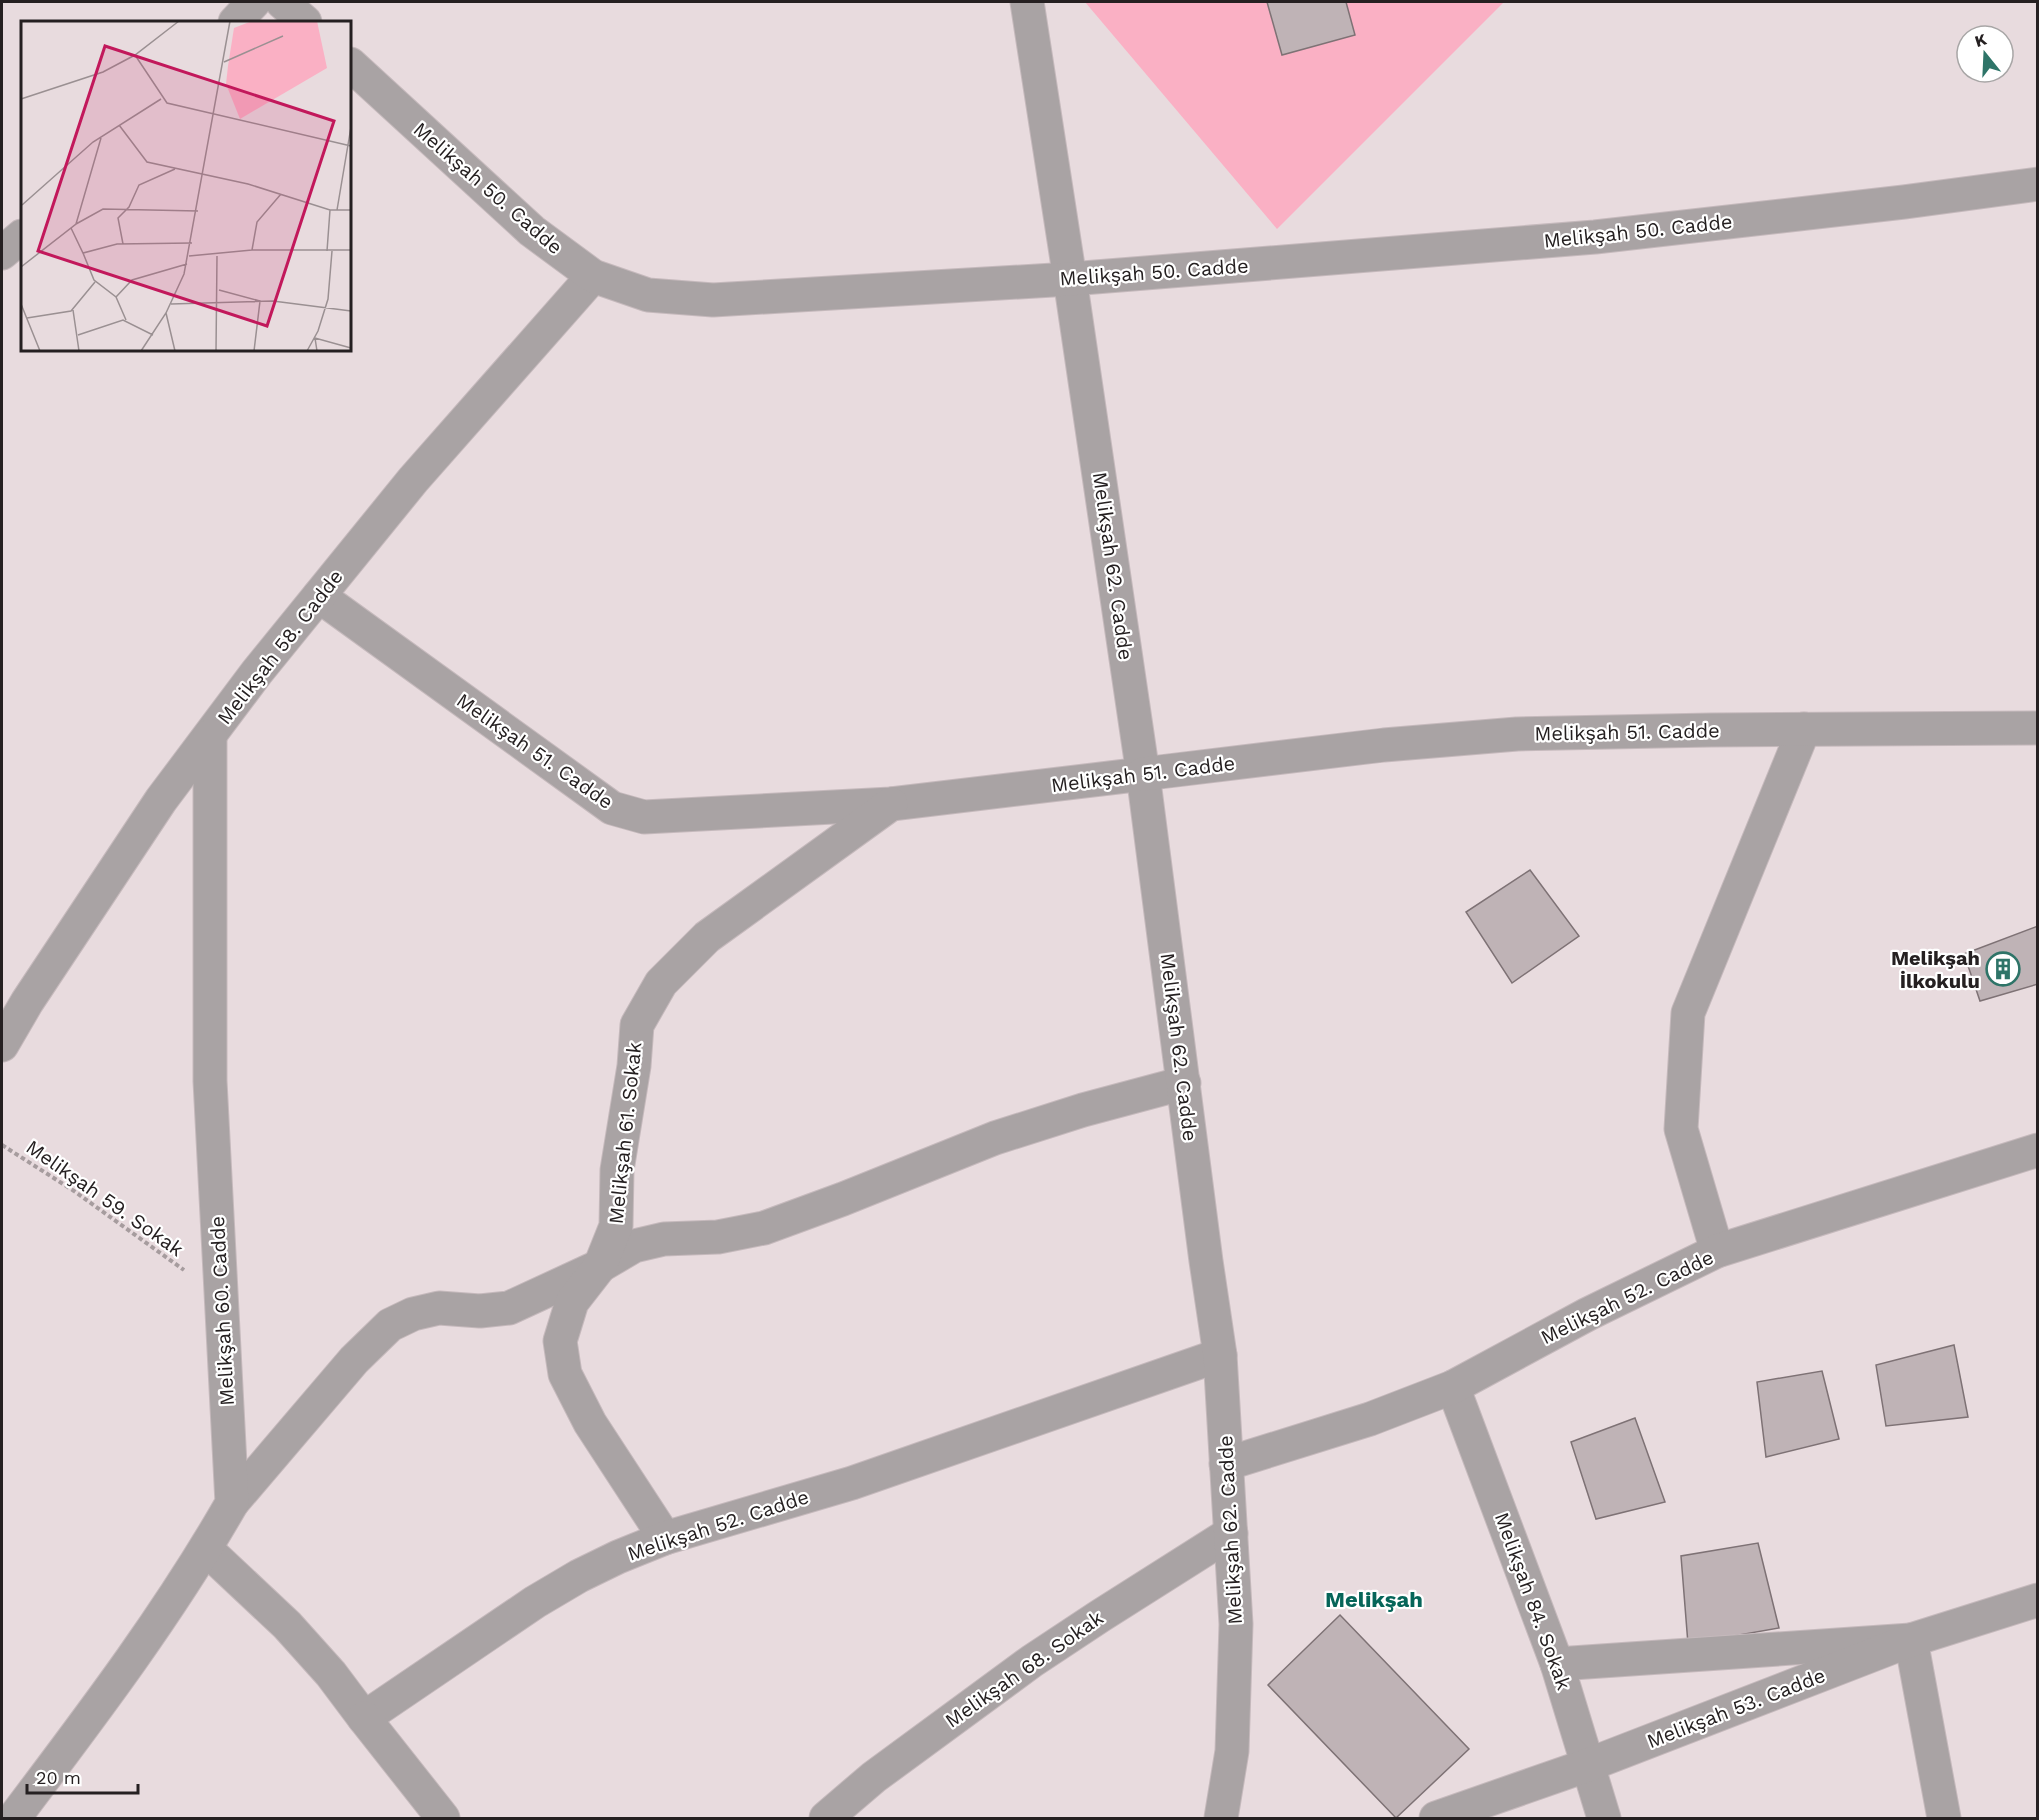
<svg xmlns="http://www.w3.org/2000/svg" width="2039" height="1820" font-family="'Work Sans',sans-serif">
<rect width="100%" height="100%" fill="#e8dbde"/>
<polygon fill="#fab0c4" points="1085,2 1504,2 1277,229"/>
<g fill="#bfb3b6" stroke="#7e7275" stroke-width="1.5">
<polygon points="1267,2 1346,2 1355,35 1282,55"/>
<polygon points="1530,870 1579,936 1512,983 1466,912"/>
<polygon points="2038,926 2038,984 1980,1001 1964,954"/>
<polygon points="1954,1345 1968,1417 1886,1426 1876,1365"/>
<polygon points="1822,1371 1839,1439 1766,1457 1757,1382"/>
<polygon points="1635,1418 1665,1502 1596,1519 1571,1442"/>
<polygon points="1758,1543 1779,1628 1688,1644 1681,1556"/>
<polygon points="1340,1615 1469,1749 1396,1818 1268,1685"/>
</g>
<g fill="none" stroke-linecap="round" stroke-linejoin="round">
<defs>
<g id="minor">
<polyline points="319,596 612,808 644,817 891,804 1143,774"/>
<polyline points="2,1045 27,1002 161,800 257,672 413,480 593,276"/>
<polyline points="1717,1251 1681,1129 1688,1013 1804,729"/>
<polyline points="1453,1387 1557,1664 1604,1818"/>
<polyline points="232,1503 354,1360 390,1325 413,1314 439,1308 480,1311 509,1308 600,1266 634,1246 664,1239 718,1237 764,1228 843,1199 995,1138 1083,1110 1184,1083"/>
<polyline points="665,1538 590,1423 565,1374 560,1341 572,1302 600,1266 616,1226 617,1170 634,1066 637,1025 661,983 707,937 891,804"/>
<polyline points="206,1549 287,1625 331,1674 364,1718 535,1602 579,1576 618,1557 665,1538 852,1483 1220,1355"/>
<polyline points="1557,1664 1911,1640 1944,1818"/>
<polyline points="364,1718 443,1818"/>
<path d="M14,1818C91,1716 168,1615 232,1503L210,1081V736"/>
<polyline points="826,1818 874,1777 1032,1661 1100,1616 1231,1533"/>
</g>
<g id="tertiary">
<polyline points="282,2 305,22"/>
<polyline points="1027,2 1070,279 1143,774 1206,1261 1220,1355 1236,1624 1232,1751 1221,1818"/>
<polyline points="235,22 254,2"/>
<polyline points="350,64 532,231 593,276 648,295 713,300 1070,279 1595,237 1904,202 2038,184"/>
<polyline points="2,253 22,236"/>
<polyline points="1143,774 1384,745 1517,734 1711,730 2038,728"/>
<polyline points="1226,1464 1370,1419 1453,1387 1588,1314 1717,1251 2038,1150"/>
<polyline points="1436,1818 1588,1765 1911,1640 2038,1600"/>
</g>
</defs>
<use href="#minor" stroke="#c5b9bc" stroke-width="35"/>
<use href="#tertiary" stroke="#c5b9bc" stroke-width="35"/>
<polyline stroke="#a69c9e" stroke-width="4" stroke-dasharray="4.5 3" stroke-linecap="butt" points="2,1145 74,1191 184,1270"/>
<use href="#minor" stroke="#a9a3a4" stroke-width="33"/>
<use href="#tertiary" stroke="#a9a3a4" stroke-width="33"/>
</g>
<defs>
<symbol id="building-ring" viewBox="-11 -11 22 22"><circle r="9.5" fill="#fff" stroke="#2e7468" stroke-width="1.5"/><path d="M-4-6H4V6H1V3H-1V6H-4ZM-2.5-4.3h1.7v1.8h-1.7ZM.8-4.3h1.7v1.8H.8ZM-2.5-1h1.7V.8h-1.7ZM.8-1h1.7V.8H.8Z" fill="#2e7468"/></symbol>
</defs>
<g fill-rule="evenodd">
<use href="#building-ring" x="1984" y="950" width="38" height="38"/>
</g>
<g text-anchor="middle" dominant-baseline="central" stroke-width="4.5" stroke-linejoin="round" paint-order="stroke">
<g font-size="20" fill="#252021" stroke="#fff">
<text transform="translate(488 188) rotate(41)">Melikşah 50. Cadde</text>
<text transform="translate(1638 231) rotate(-6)">Melikşah 50. Cadde</text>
<text transform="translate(1154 272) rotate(-4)">Melikşah 50. Cadde</text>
<text transform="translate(1113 566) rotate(82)">Melikşah 62. Cadde</text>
<text transform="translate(280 647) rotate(-52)">Melikşah 58. Cadde</text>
<text transform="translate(1627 732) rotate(-1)">Melikşah 51. Cadde</text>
<text transform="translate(535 751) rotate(35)">Melikşah 51. Cadde</text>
<text transform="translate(1143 774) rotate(-7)">Melikşah 51. Cadde</text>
<text transform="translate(1179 1047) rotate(83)">Melikşah 62. Cadde</text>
<text transform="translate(625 1133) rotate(-84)">Melikşah 61. Sokak</text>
<text transform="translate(105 1198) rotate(35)">Melikşah 59. Sokak</text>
<text transform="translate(1627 1297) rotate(-26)">Melikşah 52. Cadde</text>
<text transform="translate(222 1311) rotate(-93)">Melikşah 60. Cadde</text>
<text transform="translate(718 1525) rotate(-18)">Melikşah 52. Cadde</text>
<text transform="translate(1230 1530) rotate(-93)">Melikşah 62. Cadde</text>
<text transform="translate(1533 1601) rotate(70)">Melikşah 84. Sokak</text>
<text transform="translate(1024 1669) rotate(-35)">Melikşah 68. Sokak</text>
<text transform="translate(1736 1708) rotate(-21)">Melikşah 53. Cadde</text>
</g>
<g font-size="20" font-weight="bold" fill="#252021" stroke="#fff" text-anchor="end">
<text x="1980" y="958">Melikşah<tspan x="1980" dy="23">İlkokulu</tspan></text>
</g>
<g font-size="22" font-weight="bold" fill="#066559" stroke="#fff">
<text x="1374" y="1599">Melikşah</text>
</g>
</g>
<g transform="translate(21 21)">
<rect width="330" height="330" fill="#e8dbde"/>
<path d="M231,0H296L306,47L219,98L205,63L207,45L213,7Z" fill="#fab0c4"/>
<path fill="none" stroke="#9a9092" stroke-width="1.5" d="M114,34L146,82L330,125M203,41L262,15M0,78L82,51L114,34L158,0M98,104L126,141L227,163L309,189H330M1,184L72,121L140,78M316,189L330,106M55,203L82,188L177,190M50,207L62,232L96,223L171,222M102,223L97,197L108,186L118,164L154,148M231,229L236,201L260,173M306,230L309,189M62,232L73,259L95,276L105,299M168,235L231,229H330M0,246L55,203L80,117M198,269L239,280L233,330M95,276L111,259L166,243M0,283L19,330M150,283L252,280L330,290M52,289L58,330M145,292L154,330M6,297L50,290L74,261M57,314L102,299L132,314M120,330L145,292L163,253L209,0M195,330L196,235M286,330L297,310L307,278L311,230M296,330L294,317L330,327"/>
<path fill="#c2185b" fill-opacity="0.15" stroke="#c2185b" stroke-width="3" d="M84,25L313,100L246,305L17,230Z"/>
<rect width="330" height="330" fill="none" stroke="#252021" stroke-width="3"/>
</g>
<rect width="2039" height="1820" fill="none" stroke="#252021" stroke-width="6"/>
<g transform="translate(1985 54) rotate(342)"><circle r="28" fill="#ffffff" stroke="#a8a6a6" stroke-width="1.5"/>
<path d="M0-4.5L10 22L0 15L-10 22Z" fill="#2e7468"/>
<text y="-9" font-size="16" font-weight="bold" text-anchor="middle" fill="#252021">K</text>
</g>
<path d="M27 1784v9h111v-9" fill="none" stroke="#252021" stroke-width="3"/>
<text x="36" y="1784" font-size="18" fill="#252021" stroke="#ffffff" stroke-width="4.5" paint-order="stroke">20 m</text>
</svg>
